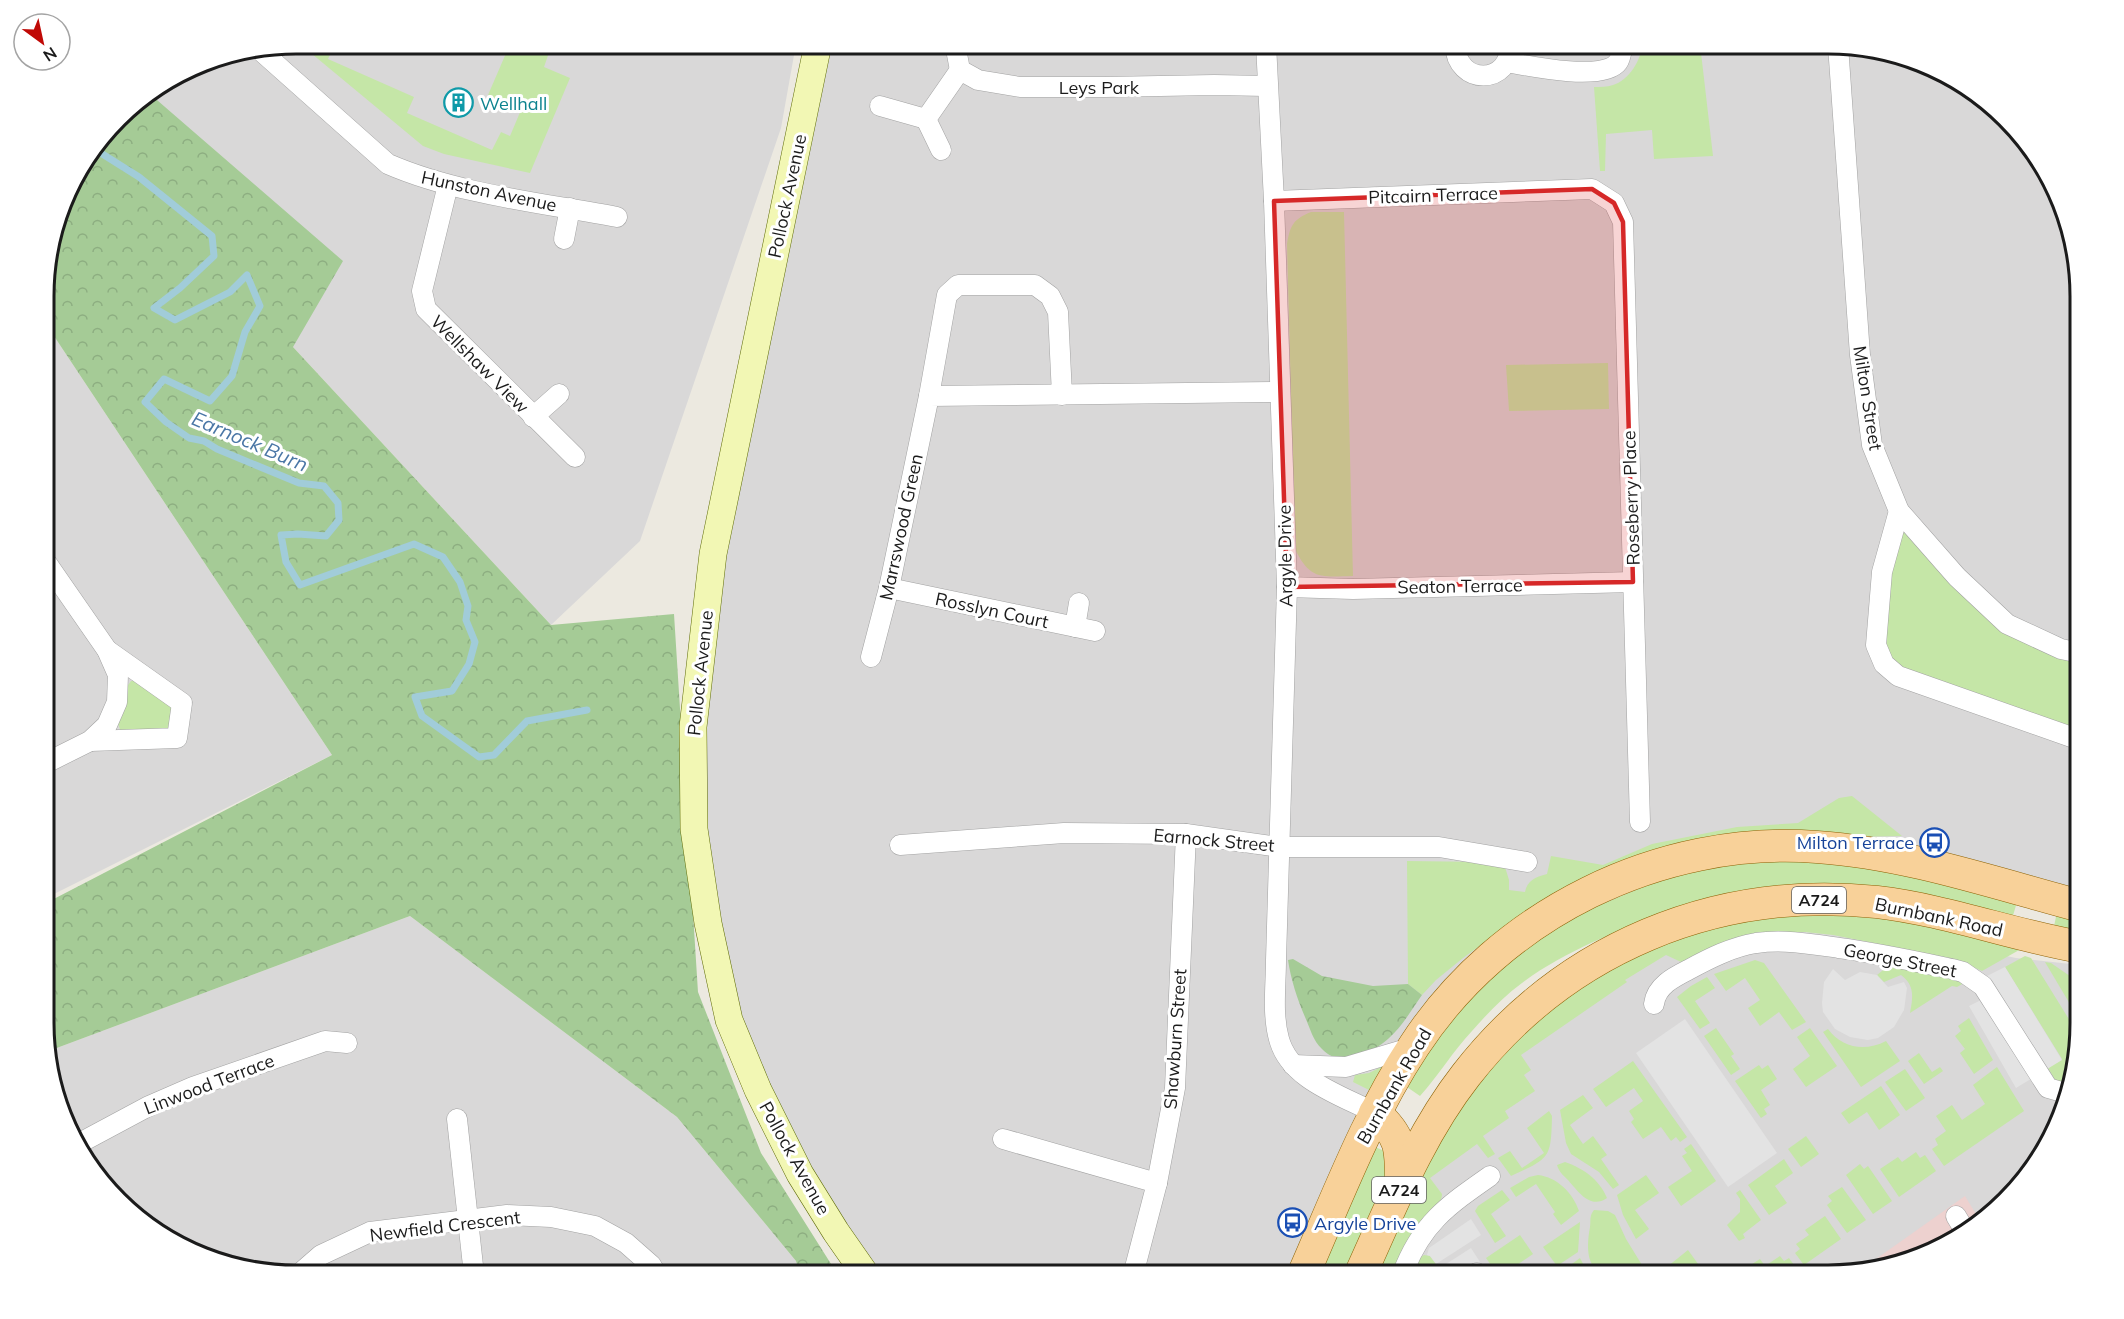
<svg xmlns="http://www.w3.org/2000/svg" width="2124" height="1319" font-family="Mulish,sans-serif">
<defs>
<pattern id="forest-crowns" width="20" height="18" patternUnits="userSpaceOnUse" patternTransform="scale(1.5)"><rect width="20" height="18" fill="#a5cb96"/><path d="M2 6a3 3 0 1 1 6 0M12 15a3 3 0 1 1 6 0" fill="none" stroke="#8dae81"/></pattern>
</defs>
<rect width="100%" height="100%" fill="#ece9e0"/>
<g fill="#d9d8d8">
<polygon points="296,44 796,44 781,128 640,541 551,625 293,347 150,94 200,63"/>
<polygon points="822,44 1828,44 1909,57 1968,86 2047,170 2080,280 2080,906 1660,864 1379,1089 1298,1275 866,1275 729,1020 693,727"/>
<polygon points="46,324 332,755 46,898"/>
<polygon points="410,916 677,1117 796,1261 800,1275 296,1275 230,1267 156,1233 78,1149 46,1052"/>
<polygon points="1783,924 1893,932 2016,958 2080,965 2080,1039 2067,1104 2038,1163 1954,1242 1844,1275 1372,1275 1403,1203 1539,1014 1636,955"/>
</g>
<polygon fill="#edd1cf" points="1965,1196 1979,1219 1954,1242 1859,1271"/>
<g fill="#c5e6a7">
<polygon points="300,44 335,44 328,59 414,97 407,113 492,150 501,132 510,136 521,110 488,95 510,44 552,44 544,67 570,78 530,173 444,154 423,146"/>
<path d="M1641,44H1700L1713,156L1654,159L1652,130L1606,134L1605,171H1600L1594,87C1600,87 1607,87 1613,85C1628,81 1643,59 1641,44Z"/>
<path d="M1311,212H1344L1353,576C1321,577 1310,580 1295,549L1287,244C1290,226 1293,219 1311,212Z"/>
<polygon points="1608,363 1609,409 1509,411 1506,365"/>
<polygon points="1899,511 2007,624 2080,653 2080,740 1898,676 1876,645"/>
<polygon points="131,681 135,681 174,707 170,733 121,732 118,724 125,704 126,688"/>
<path d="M1852,796L1902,836L1847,837L1820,835L1510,924L1463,958L1436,980L1422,995L1408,984L1407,861L1486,862L1505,867L1509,880V890L1525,892C1527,881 1535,877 1547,874L1551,856L1603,865L1652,844L1737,827L1798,823L1839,798Z"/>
<path d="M1767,858L1870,865L2017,902L2012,919L1973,909L1667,914C1616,931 1565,951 1522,983C1503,997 1487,1014 1472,1031C1453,1051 1439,1075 1420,1096L1404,1085L1469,995L1557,923L1681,871Z"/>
<polygon points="2057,912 2080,919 2080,937 2053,931"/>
<path d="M1817,913L1905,921L1957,932L2021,949L1982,971L1955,959L1833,935L1805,932H1777L1701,953L1681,962L1666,955L1625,980L1627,982L1521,1055L1531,1070L1524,1075L1535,1091L1505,1111L1509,1118L1483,1136L1495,1154L1488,1158L1477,1144L1430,1178L1442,1194C1442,1205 1429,1212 1422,1220C1408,1237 1400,1255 1393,1275H1375L1405,1208L1457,1110L1489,1068L1544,1013L1631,956L1728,923Z"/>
<polygon points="2025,956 2031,958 2080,1037 2073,1077 2063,1083 2055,1080 2048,1068 2062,1059 2005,967"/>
<polygon points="1755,960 1764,963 1806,1022 1792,1030 1779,1012 1760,1026 1748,1008 1760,1000 1745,978 1726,991 1714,974"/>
<polygon points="2045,962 2051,963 2080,983 2080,1021"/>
<path d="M1888,966L1951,978L1964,983L1957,987L1952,986L1910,1013C1913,998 1915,985 1901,975L1884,982L1877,975Z"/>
<polygon points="1707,977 1715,988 1695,1001 1710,1023 1700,1029 1677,997 1691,986"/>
<polygon points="1969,1018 1993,1060 1974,1074 1960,1053 1965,1049 1955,1036 1961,1031 1958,1026"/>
<polygon points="1716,1028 1734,1054 1731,1056 1740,1069 1731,1075 1704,1036"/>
<polygon points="1810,1028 1837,1066 1806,1087 1793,1069 1810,1056 1797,1037"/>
<path d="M1828,1029C1842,1048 1865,1052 1886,1041L1900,1061L1861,1087L1823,1032Z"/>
<polygon points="1919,1053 1932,1072 1940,1067 1943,1071 1924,1084 1908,1061"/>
<polygon points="1633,1061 1687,1137 1680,1142 1676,1137 1671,1141 1661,1127 1643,1139 1631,1122 1634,1119 1629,1111 1643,1101 1634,1088 1606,1107 1593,1089"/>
<polygon points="1759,1065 1762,1069 1768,1065 1777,1079 1761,1090 1770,1105 1764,1109 1767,1114 1761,1118 1735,1081"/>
<polygon points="1381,1067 1383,1068 1371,1091 1353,1082 1355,1075 1369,1073"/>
<polygon points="1997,1067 2024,1111 1944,1166 1932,1149 1938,1145 1935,1139 1946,1131 1936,1116 1952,1105 1962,1120 1985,1104 1973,1085"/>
<polygon points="1905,1069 1925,1098 1906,1111 1885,1082"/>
<polygon points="1881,1086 1900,1115 1879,1130 1867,1112 1849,1124 1841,1113"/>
<polygon points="1583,1095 1593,1108 1570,1125 1583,1144 1593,1136 1607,1155 1601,1159 1619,1185 1613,1189 1599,1172 1571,1154 1566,1143 1560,1110"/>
<path d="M1549,1111L1552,1116C1551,1159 1550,1158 1511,1176L1498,1158L1510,1151L1522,1168L1544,1153L1527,1128Z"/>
<polygon points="1806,1136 1819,1154 1801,1167 1788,1149"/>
<polygon points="1691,1144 1716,1181 1681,1206 1668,1187 1692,1171 1682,1156 1687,1153 1684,1149"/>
<polygon points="1373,1146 1391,1154 1393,1163 1346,1275 1316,1275"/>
<polygon points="1916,1152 1920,1158 1925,1155 1936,1171 1899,1197 1880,1169 1898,1157 1902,1162"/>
<polygon points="1784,1159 1793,1173 1775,1186 1787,1203 1769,1215 1748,1185"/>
<path d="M1565,1162C1583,1168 1600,1180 1607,1198C1590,1210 1578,1191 1568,1180C1563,1175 1559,1172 1557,1165Z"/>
<polygon points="1860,1164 1864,1169 1868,1166 1892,1201 1873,1214 1846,1175"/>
<path d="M1538,1175C1557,1177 1573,1193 1579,1211L1561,1225L1553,1214L1555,1212L1536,1184L1516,1197L1510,1188L1529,1177Z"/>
<polygon points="1646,1175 1659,1193 1635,1210 1649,1229 1636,1239 1623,1215 1617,1195"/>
<polygon points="1842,1187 1866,1220 1847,1233 1827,1205 1832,1201 1828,1196"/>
<polygon points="1502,1190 1510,1200 1491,1214 1506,1236 1495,1243 1475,1211 1478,1206"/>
<polygon points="1740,1190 1761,1220 1743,1234 1745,1238 1739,1241 1727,1225 1740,1212 1740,1199 1736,1193"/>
<path d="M1594,1210L1608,1211L1615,1215L1626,1239L1642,1265C1637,1273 1631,1273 1622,1273C1617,1273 1612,1275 1608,1274C1584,1272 1587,1243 1590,1227C1591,1220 1589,1216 1594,1210Z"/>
<polygon points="1825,1216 1841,1239 1804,1265 1795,1253 1800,1249 1796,1244 1809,1235 1805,1230"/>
<polygon points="1580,1222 1578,1252 1557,1266 1543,1247"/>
<polygon points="1520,1235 1533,1254 1511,1269 1515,1275 1498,1275 1486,1258"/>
<polygon points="1688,1250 1706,1275 1668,1275 1662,1271"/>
<polygon points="1424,1255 1430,1256 1436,1264 1420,1275 1412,1275 1417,1260"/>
<polygon points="1780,1256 1784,1261 1789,1258 1797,1269 1788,1275 1743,1275 1741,1271 1760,1259 1765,1266"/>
<polygon points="1580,1258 1589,1275 1563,1275 1561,1272"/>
</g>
<g fill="url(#forest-crowns)">
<polygon points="150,94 343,261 293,347 551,625 674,614 698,992 761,1153 838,1275 800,1275 796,1261 677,1117 410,916 46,1052 46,903 332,755 46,324 46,264 70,184 129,106"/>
<path d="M1293,959L1322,976L1373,986L1408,984L1422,995C1412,1009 1402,1027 1388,1039C1372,1053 1340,1069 1322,1049C1313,1041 1310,1028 1305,1017C1297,998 1291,980 1288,960Z"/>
</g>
<g fill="#e3e3e3">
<polygon points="2005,967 2062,1060 2016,1088 1969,1006 1983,999 1975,990 1987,976"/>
<polygon points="1833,969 1845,980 1860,972 1877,975 1888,987 1904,982 1907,988 1904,1010 1894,1027 1878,1038 1868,1040 1850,1037 1835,1029 1823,1012 1822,1003 1824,982"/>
<polygon points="1685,1019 1777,1153 1728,1187 1636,1053"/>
<polygon points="1471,1219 1481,1235 1436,1264 1430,1256 1427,1255 1429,1248"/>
<polygon points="1471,1248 1480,1262 1459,1275 1429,1275"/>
</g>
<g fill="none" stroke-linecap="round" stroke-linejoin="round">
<polyline stroke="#a1ccd9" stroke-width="7" points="96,150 139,177 212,236 214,256 180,288 154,308 175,320 230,292 247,275 260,306 245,332 232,376 210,401 164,379 145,402 166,422 189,438 204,441 217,449 299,483 324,486 338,503 339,520 326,536 298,534 281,535 286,562 300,585 414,544 443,557 460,582 468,606 466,620 475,642 469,664 452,691 415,697 422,716 479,757 494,755 527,721 587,710"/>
<defs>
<g id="street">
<polyline points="955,44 960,70 978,80 1020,87 1105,87 1214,85 1267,86"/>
<path d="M1266,44L1274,201L1287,587L1276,960C1276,985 1272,1014 1279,1039C1290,1080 1341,1095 1375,1113"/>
<path d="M1455,44C1456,87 1512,85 1510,44"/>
<polyline points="1838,45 1860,355 1872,445 1899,511 1957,577 2007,624 2061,649 2080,653"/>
<path d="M261,51L388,164C457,194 543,203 617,217"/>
<path d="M1507,62C1528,66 1604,82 1618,62C1621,58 1622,49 1623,44"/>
<polyline points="880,106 926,119"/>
<polyline points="941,150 926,119 960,70"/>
<polyline points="448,185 422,291 426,309 575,457"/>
<polyline points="1274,201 1592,189 1614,203 1623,222 1640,822"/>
<polyline points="564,239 570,208"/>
<polyline points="929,396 947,295 958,285 1035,285 1050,296 1058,312 1062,395"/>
<polyline points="533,417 559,394"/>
<polyline points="1899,511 1882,572 1876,645 1884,664 1898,676 2080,740"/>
<polyline points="46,562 107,650 118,675 117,702 107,725 90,741 46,763"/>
<polyline points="1287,587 1353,589 1633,582"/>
<polyline points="889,588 1095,631"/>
<polyline points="1075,627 1079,603"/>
<polyline points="871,657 889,588 929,396 1280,392"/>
<polyline points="90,741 177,738 182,703 107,650"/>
<polyline points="900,845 1064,833 1186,834 1279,847 1439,847 1527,862"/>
<path d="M1654,1004C1656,986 1674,977 1688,970C1710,958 1732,947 1756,943C1784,939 1812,944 1839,948C1877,953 1914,961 1952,969L1963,972L1983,986L2048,1088L2069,1094"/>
<polyline points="1293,1065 1346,1067 1413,1047"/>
<polyline points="457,1119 474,1275"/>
<polyline points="1003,1139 1157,1183"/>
<polyline points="76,1145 147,1107 193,1087 325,1041 347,1043"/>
<polyline points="1956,1216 1965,1231"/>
<polyline points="298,1275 321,1255 370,1232 507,1215 551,1217 595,1226 626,1243 651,1265 657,1275"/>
<polyline points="1133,1275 1157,1183 1175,1088 1186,834"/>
<path d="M1402,1275C1421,1224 1447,1206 1490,1176"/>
<polyline points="1473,1275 1477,1273 1478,1275"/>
</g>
<polyline id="secondary" points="818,44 713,554 693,727 694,829 708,923 729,1020 758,1090 800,1174 836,1232 866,1275"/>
<g id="primary">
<path d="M1375,1113C1402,1137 1401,1149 1401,1184"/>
<path d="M1303,1275C1337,1198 1367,1117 1414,1046C1500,914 1660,835 1817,847C1906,853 1994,883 2080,906"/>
<path d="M1360,1275C1391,1207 1419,1135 1466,1075C1565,948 1716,885 1877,902C1946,910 2012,935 2080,947"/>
</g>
</defs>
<use href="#street" stroke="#a2a2a2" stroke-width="21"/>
<use href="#secondary" stroke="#5f6c08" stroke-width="28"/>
<use href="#primary" stroke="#8d6205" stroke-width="33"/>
<use href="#street" stroke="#fff" stroke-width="20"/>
<use href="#secondary" stroke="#f2f7b4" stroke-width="27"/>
<use href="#primary" stroke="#f8d199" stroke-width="32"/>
</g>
<path fill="#d62828" fill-opacity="0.2" stroke="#d62828" stroke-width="4.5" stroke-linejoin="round" d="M1592,189L1614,203L1623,222L1633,582L1287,587L1274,201Z"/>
<defs>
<symbol id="building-ring" viewBox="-11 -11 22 22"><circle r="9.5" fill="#fff" stroke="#0f9aa8" stroke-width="1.5"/><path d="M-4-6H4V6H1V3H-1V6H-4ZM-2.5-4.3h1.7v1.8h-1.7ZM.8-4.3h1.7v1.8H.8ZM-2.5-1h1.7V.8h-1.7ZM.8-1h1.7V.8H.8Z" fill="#0f9aa8"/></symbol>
<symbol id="bus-ring" viewBox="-11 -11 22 22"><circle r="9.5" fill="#fff" stroke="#1a4fb4" stroke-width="1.5"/><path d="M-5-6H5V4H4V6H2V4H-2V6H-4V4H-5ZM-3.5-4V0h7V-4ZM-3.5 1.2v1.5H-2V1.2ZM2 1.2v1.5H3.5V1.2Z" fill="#1a4fb4"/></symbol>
</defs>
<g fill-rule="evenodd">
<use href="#building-ring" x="442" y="86" width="33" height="33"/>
<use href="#bus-ring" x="1918" y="826" width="33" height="33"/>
<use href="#bus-ring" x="1276" y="1206" width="33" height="33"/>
</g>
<g text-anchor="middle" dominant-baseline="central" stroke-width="6" stroke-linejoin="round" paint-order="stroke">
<g fill="#fff" stroke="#5f5f5f" stroke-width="1.5">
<rect x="1792" y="887" width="54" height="26" rx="4.5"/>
<rect x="1372" y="1177" width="54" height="26" rx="4.5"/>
</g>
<g font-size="16" font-weight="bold" fill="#1b1b1b">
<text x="1819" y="900">A724</text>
<text x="1399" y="1190">A724</text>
</g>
<g font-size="18" fill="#1b1b1b" stroke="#fff">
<text x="1099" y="87">Leys Park</text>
<text transform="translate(489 191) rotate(12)">Hunston Avenue</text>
<text transform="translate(1433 195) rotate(-2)">Pitcairn Terrace</text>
<text transform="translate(787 196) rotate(-78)">Pollock Avenue</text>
<text transform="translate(480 364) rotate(45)">Wellshaw View</text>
<text transform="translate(1868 398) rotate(81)">Milton Street</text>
<text transform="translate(1631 498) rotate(-92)">Roseberry Place</text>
<text transform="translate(901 527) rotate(-78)">Marrswood Green</text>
<text transform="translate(1285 556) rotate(-91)">Argyle Drive</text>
<text transform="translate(1460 586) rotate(-1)">Seaton Terrace</text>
<text transform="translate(992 610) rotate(12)">Rosslyn Court</text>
<text transform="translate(700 673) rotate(-84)">Pollock Avenue</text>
<text transform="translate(1214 840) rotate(5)">Earnock Street</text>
<text transform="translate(1939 917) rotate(12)">Burnbank Road</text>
<text transform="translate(1900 960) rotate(11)">George Street</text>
<text transform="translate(1175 1039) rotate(-86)">Shawburn Street</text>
<text transform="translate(209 1084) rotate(-21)">Linwood Terrace</text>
<text transform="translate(1394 1086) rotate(-60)">Burnbank Road</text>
<text transform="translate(795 1158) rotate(61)">Pollock Avenue</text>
<text transform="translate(445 1226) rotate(-7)">Newfield Crescent</text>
</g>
<g font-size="18" fill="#0d838f" stroke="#fff" text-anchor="start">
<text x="480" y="103">Wellhall</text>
</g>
<g font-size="18" fill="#164399" stroke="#fff" text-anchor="end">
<text x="1914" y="842">Milton Terrace</text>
<text x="1314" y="1223" text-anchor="start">Argyle Drive</text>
</g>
<g font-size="20" font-style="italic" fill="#4b77a6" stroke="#fff">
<text transform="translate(250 441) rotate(23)">Earnock Burn</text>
</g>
</g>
<path d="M0 0H2124V1319H0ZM296 54H1828A242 242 0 0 1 2070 296V1023A242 242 0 0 1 1828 1265H296A242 242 0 0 1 54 1023V296A242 242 0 0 1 296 54Z" fill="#fff" fill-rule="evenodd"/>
<path fill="none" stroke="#1b1b1b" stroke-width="3" d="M296 54H1828A242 242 0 0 1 2070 296V1023A242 242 0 0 1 1828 1265H296A242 242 0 0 1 54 1023V296A242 242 0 0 1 296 54Z"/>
<g transform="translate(42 42) rotate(147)"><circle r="28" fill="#ffffff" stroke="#a4a4a4" stroke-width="1.5"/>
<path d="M0-4.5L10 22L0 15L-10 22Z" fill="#c00906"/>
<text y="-9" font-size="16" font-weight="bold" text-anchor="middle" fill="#1b1b1b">N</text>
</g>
</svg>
